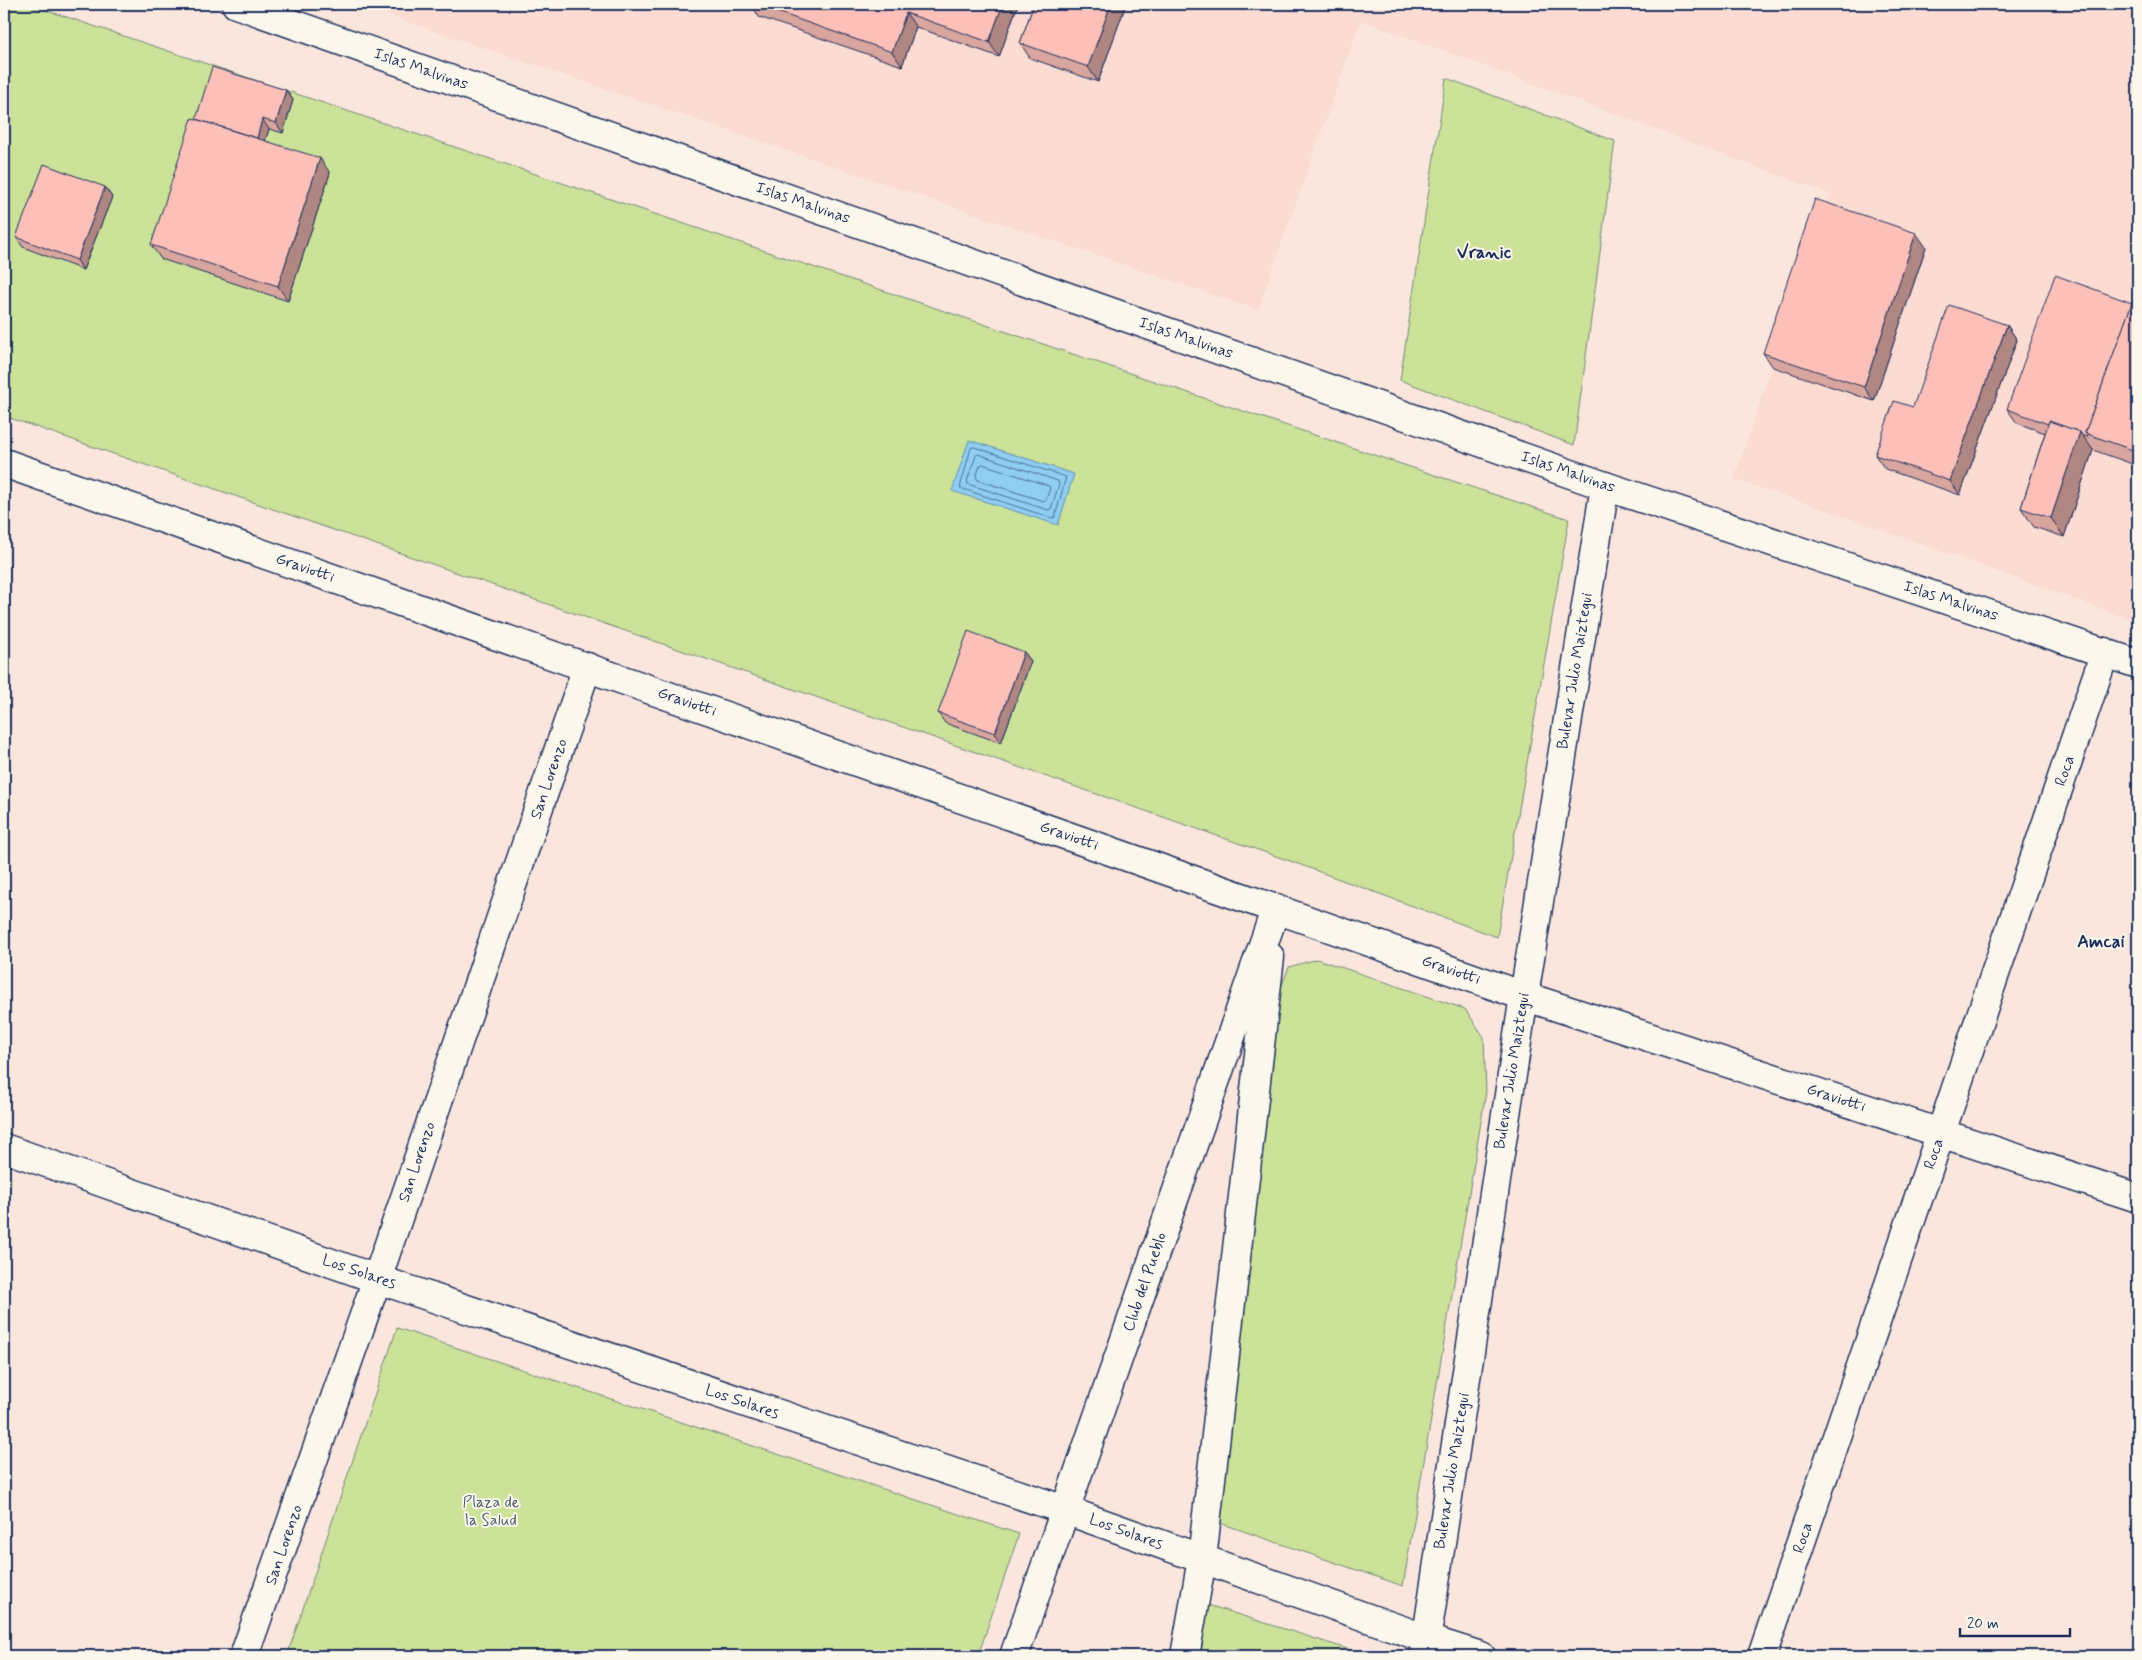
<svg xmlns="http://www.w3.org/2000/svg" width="2142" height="1660" font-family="Mynerve,sans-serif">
<rect width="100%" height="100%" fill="#fbe6dd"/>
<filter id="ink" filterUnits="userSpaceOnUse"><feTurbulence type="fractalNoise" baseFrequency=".02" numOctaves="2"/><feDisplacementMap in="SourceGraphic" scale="10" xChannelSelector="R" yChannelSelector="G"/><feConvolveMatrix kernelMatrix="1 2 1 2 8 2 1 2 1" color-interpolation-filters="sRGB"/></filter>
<g filter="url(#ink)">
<polygon fill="#fbdbd2" points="354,4 2138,4 2138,622 1838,514 1734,479 1830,194 1361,20 1258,310"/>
<g fill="#cbe298" stroke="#73887b">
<polygon points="4,4 28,4 1398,463 1569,519 1497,937 1290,861 4,416"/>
<polygon points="1446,78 1615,141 1574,445 1400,380"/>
<polygon points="1317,959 1465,1009 1484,1037 1486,1092 1403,1586 1220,1523 1280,990 1289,967"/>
<polygon points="397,1328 1019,1534 978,1656 287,1656"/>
<polygon points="1208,1605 1370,1656 1200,1656"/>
</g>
<polygon fill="#8fcef0" stroke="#618eb6" points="969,440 1074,474 1058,525 952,491"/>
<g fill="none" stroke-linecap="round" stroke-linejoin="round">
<g stroke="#496f98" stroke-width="1">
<polygon points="974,447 1066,477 1055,517 1052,518 960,488 971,448"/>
<polygon points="978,454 1058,481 1059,484 1051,509 1048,510 968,484 967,481 976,456"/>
<polygon points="983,464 1049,486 1050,488 1046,500 1043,501 978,480 976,477 980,466"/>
</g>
<defs>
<g id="minor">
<polyline points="236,4 1605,486 2138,664"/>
<polyline points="4,463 1524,996 2138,1198"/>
<polyline points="4,1148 377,1279 1065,1510 1427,1639 1481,1656"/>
<polyline points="1424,1655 1524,996 1605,486"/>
<polyline points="244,1656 377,1279 587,667"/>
<polyline points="1014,1656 1276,908"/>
<polyline points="1185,1656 1202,1559 1270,957"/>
<polyline points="1762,1656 2105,652"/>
</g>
</defs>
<use href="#minor" stroke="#1b2f5e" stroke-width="31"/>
<use href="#minor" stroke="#fbf7ec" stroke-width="28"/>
</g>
<g fill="#d9a59f" stroke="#1b2f5e">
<polygon points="751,4 1018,4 999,57 916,27 902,66 759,17"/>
<polygon points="1034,4 1126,4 1098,82 1030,58 1020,43"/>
<polygon points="286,90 293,100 283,133 269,129 265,141 330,173 288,301 161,259 151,245 196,119"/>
<polygon points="112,197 83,270 23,247 16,237"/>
<polygon points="1926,247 1874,401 1773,367 1763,353"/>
<polygon points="2138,302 2138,466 2093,450 2064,537 2034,527 2021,508 2045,433 2017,423 2007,409 2132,303"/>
<polygon points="2007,325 2017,340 1960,495 1885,469 1875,455 1913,407"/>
<polygon points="1024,652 1031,661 1001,743 945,723 938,713"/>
</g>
<g fill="#b08682" stroke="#1b2f5e">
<polygon points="1003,4 1018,4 999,57 989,42"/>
<polygon points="1111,4 1126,4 1098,82 1088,67"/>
<polygon points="906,13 916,27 902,66 892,52"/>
<polygon points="286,90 293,100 283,133 276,123"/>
<polygon points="262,119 269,129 262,151 256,142"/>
<polygon points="320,158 330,173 288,301 278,286"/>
<polygon points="105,187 112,197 83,270 77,260"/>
<polygon points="1916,233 1926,247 1874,401 1864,387"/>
<polygon points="2007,325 2017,340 1960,495 1950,481"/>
<polygon points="2080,432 2093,450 2064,537 2051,518"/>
<polygon points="1024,652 1031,661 1001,743 995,733"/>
</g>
<g fill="#fcc0b9" stroke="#1b2f5e">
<polygon points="754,4 1003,4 989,42 906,13 892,52"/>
<polygon points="1034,4 1111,4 1088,67 1020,43"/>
<polygon points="212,67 286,90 276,123 262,119 257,138 196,119"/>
<polygon points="192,118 320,158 278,286 151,245"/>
<polygon points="44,164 105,187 77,260 16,237"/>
<polygon points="1815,199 1916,233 1864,387 1763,353"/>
<polygon points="2055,275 2132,303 2085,433 2088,437 2083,436 2080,432 2049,421 2048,424 2007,409"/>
<polygon points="2133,300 2138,302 2138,452 2085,433"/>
<polygon points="1949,305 2007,325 1950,481 1875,455 1894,401 1913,407"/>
<polygon points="2049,421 2080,432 2051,518 2021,508"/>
<polygon points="968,631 1024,652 995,733 938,713"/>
</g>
</g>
<g text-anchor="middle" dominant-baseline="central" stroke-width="4" stroke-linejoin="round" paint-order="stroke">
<g font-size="16" fill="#1b2f5e" stroke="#fbf7ec">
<text transform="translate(421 69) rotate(19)">Islas Malvinas</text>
<text transform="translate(803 203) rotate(19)">Islas Malvinas</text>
<text transform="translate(1186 338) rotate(19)">Islas Malvinas</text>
<text transform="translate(1568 472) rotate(19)">Islas Malvinas</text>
<text transform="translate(305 568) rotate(19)">Graviotti</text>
<text transform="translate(1951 601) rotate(18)">Islas Malvinas</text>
<text transform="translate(1575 671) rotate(-81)">Bulevar Julio Maiztegui</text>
<text transform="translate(687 702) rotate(19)">Graviotti</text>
<text transform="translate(2065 771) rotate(-71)">Roca</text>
<text transform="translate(549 779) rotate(-71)">San Lorenzo</text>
<text transform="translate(1069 836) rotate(19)">Graviotti</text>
<text transform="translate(1451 970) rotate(19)">Graviotti</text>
<text transform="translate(1512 1071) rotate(-81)">Bulevar Julio Maiztegui</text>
<text transform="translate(1836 1098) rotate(18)">Graviotti</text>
<text transform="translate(1934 1154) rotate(-71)">Roca</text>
<text transform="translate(417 1162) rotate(-71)">San Lorenzo</text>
<text transform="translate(359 1272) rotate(19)">Los Solares</text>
<text transform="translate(1145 1282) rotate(-71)">Club del Pueblo</text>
<text transform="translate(742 1402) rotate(19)">Los Solares</text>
<text transform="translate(1452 1471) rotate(-81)">Bulevar Julio Maiztegui</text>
<text transform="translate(1126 1532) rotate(20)">Los Solares</text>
<text transform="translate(1803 1538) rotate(-71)">Roca</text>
<text transform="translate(284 1545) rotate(-71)">San Lorenzo</text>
</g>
<g font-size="16" fill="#475c6c" stroke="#fbf7ec">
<text x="491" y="1502">Plaza de<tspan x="491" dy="18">la Salud</tspan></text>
</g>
<g font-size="18" font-weight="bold" fill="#1b2f5e" stroke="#fbf7ec">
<text x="1484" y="253">Vranic</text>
<text x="2101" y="942">Amcai</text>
</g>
</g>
<rect width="2142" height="1660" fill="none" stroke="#fbf7ec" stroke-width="20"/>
<rect x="10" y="10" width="2122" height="1640" fill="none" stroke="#1b2f5e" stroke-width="2" filter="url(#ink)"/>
<path d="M1960 1628v8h110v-8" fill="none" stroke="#1b2f5e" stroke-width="2.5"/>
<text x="1967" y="1628" font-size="15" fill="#1b2f5e" stroke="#fbf7ec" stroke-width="4" paint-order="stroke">20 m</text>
</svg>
